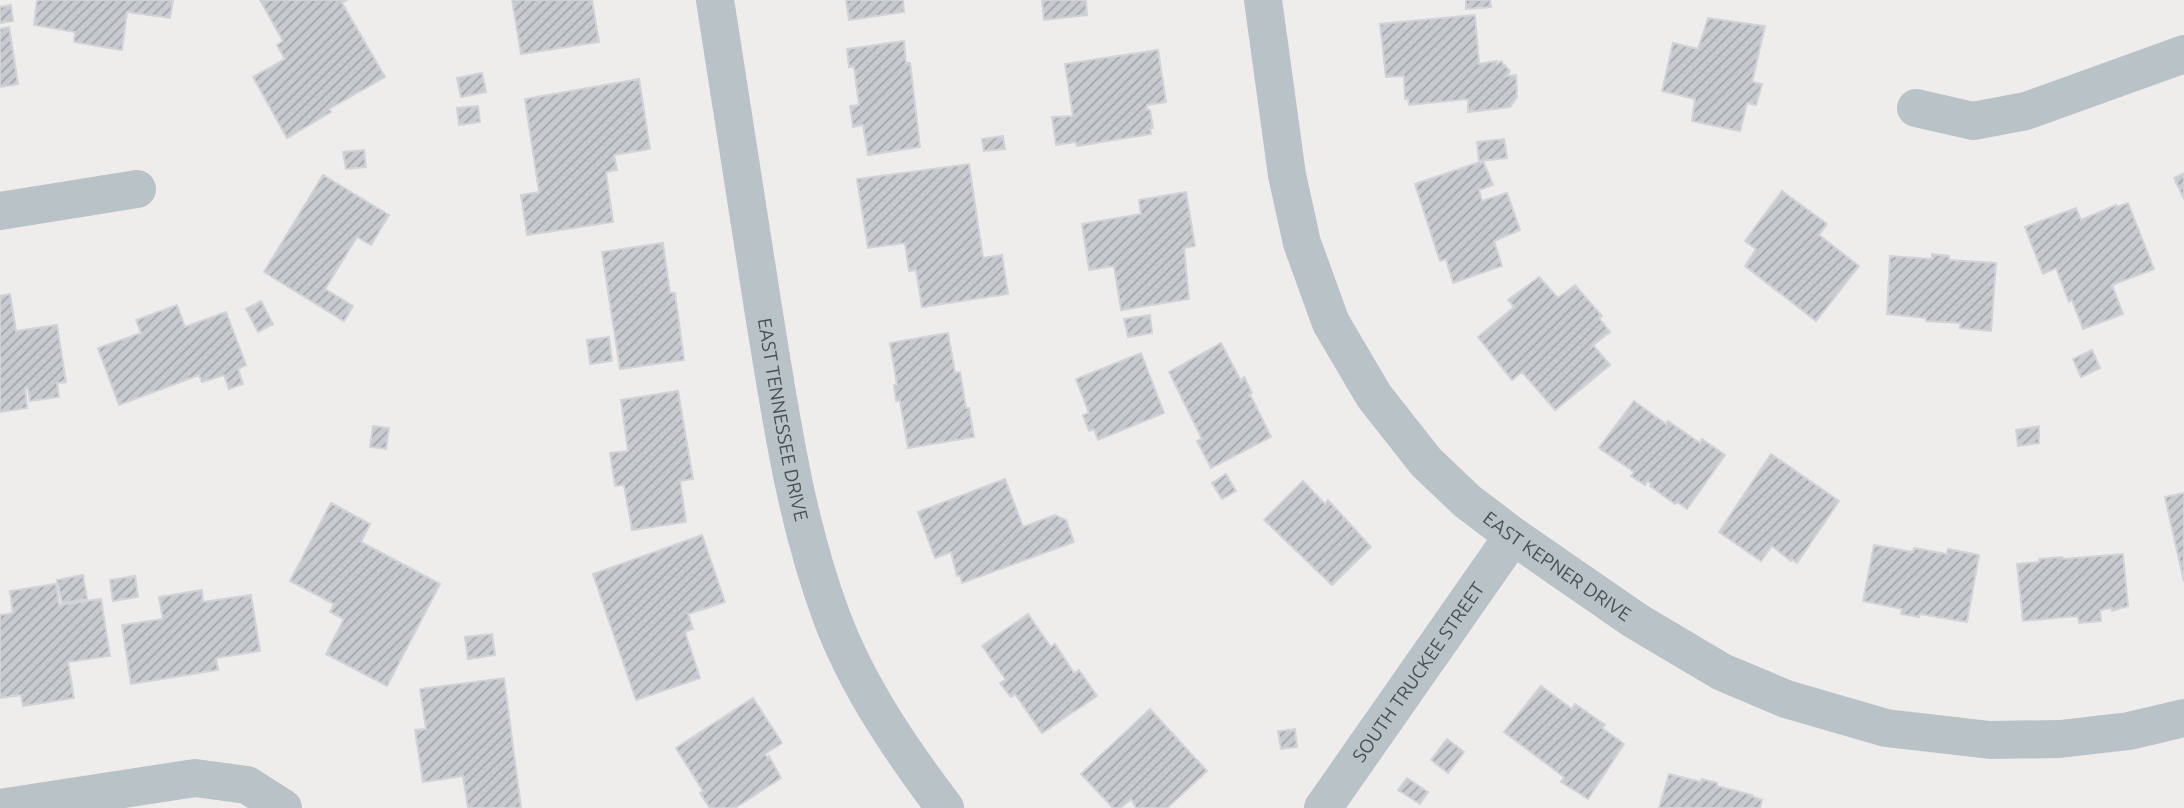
<svg xmlns="http://www.w3.org/2000/svg" width="2184" height="808" font-family="Ubuntu,sans-serif">
<defs>
<pattern id="building-hatch" width="6" height="6" patternUnits="userSpaceOnUse" patternTransform="scale(1.75)"><rect width="6" height="6" fill="#c7cace"/><path d="M-1 1l2-2M0 6l6-6M5 7l2-2" fill="none" stroke="#a3a6aa"/></pattern>
</defs>
<rect width="100%" height="100%" fill="#efecec"/>
<g fill="url(#building-hatch)" stroke="#d0d3d7" stroke-width="2">
<polygon points="37,0 173,0 170,18 127,12 122,50 74,42 75,32 34,25"/>
<polygon points="260,0 347,0 342,3 385,77 329,109 331,112 287,138 253,77 285,59 277,45 283,41"/>
<polygon points="512,0 592,0 599,42 521,54"/>
<polygon points="846,0 903,0 904,12 849,20"/>
<polygon points="1042,0 1086,0 1087,15 1044,20"/>
<polygon points="1466,0 1490,0 1491,7 1466,9"/>
<polygon points="11,5 13,21 0,23 0,7"/>
<polygon points="1475,15 1479,64 1497,61 1497,64 1501,61 1510,71 1506,76 1516,75 1517,97 1510,107 1468,112 1468,99 1409,105 1408,98 1405,99 1404,76 1386,77 1380,24"/>
<polygon points="1708,18 1765,26 1752,82 1762,84 1756,105 1747,103 1740,131 1692,121 1695,99 1662,91 1673,43 1698,49"/>
<polygon points="9,27 18,84 0,87 0,29"/>
<polygon points="904,41 906,63 910,63 920,147 868,155 863,125 853,127 850,106 859,105 854,67 849,67 847,49"/>
<polygon points="1158,50 1166,102 1147,105 1147,110 1150,110 1153,128 1150,129 1151,134 1077,146 1076,142 1056,145 1052,117 1073,116 1065,64"/>
<polygon points="482,73 486,92 461,97 457,78"/>
<polygon points="639,79 650,149 614,155 617,170 606,172 613,222 527,235 521,195 539,192 525,99"/>
<polygon points="478,106 480,122 459,125 457,108"/>
<polygon points="1003,136 1005,149 984,151 982,139"/>
<polygon points="1504,139 1507,158 1479,161 1477,142"/>
<polygon points="364,150 366,167 346,169 343,152"/>
<polygon points="1483,161 1493,185 1479,190 1482,201 1507,193 1520,230 1494,241 1502,266 1453,283 1446,259 1440,261 1415,184"/>
<polygon points="969,164 983,258 1002,255 1008,294 922,307 916,270 909,271 905,243 868,248 857,179"/>
<polygon points="2184,173 2184,199 2174,178"/>
<polygon points="323,175 389,215 371,245 357,237 325,289 353,306 344,321 264,272"/>
<polygon points="1782,191 1827,224 1819,235 1859,266 1816,321 1745,266 1756,249 1745,241"/>
<polygon points="1186,192 1195,246 1184,248 1189,299 1121,310 1114,266 1089,270 1082,224 1141,214 1139,200"/>
<polygon points="2128,203 2154,269 2112,285 2123,314 2083,329 2072,300 2069,302 2056,268 2043,274 2025,227 2076,208 2081,220 2116,205 2117,207"/>
<polygon points="663,243 670,293 675,293 684,360 620,369 602,252"/>
<polygon points="1932,254 1949,256 1949,260 1996,263 1991,331 1960,328 1961,323 1926,321 1926,318 1887,314 1890,256 1932,259"/>
<polygon points="1539,277 1558,298 1575,285 1602,316 1599,318 1610,332 1593,345 1610,365 1555,410 1522,372 1512,380 1478,337 1514,307 1508,300"/>
<polygon points="10,294 16,331 57,325 66,382 57,383 59,397 30,401 28,388 25,388 27,408 0,412 0,296"/>
<polygon points="261,301 273,324 258,332 246,309"/>
<polygon points="177,305 185,327 226,312 246,365 238,369 243,384 229,389 224,375 202,382 199,375 119,405 98,348 141,333 136,320"/>
<polygon points="1150,315 1152,333 1128,337 1124,319"/>
<polygon points="948,333 955,373 960,372 966,408 969,408 974,437 908,448 900,401 896,401 894,385 897,385 890,343"/>
<polygon points="609,337 612,361 590,364 587,340"/>
<polygon points="1221,343 1241,381 1244,377 1252,393 1249,395 1252,398 1271,437 1211,468 1197,441 1202,439 1169,372"/>
<polygon points="2092,350 2100,368 2081,377 2073,359"/>
<polygon points="1141,353 1164,413 1098,440 1094,429 1089,431 1083,415 1089,413 1076,379"/>
<polygon points="678,391 693,479 680,481 686,522 632,530 624,485 615,486 610,453 628,451 621,400"/>
<polygon points="1634,401 1666,424 1668,421 1700,443 1702,439 1725,455 1687,509 1677,502 1675,504 1650,486 1652,484 1647,481 1645,485 1631,476 1634,472 1599,448"/>
<polygon points="373,426 389,428 386,449 370,447"/>
<polygon points="2039,426 2039,443 2018,446 2016,430"/>
<polygon points="1771,454 1839,501 1797,563 1792,559 1791,561 1772,546 1761,561 1719,532"/>
<polygon points="1226,474 1236,491 1222,499 1212,483"/>
<polygon points="1005,479 1023,527 1055,515 1066,520 1074,542 962,583 960,575 957,576 951,552 935,558 918,512"/>
<polygon points="1303,481 1325,504 1328,500 1371,547 1332,585 1264,520"/>
<polygon points="2184,493 2184,582 2165,497"/>
<polygon points="331,503 370,524 361,542 440,584 387,686 326,654 344,619 330,612 334,604 290,581"/>
<polygon points="702,535 725,602 688,614 693,629 685,632 700,678 636,700 593,574"/>
<polygon points="1874,545 1913,552 1914,548 1947,554 1948,549 1979,555 1967,622 1920,614 1919,617 1901,614 1902,609 1863,601"/>
<polygon points="2123,554 2128,606 2112,611 2112,608 2100,610 2101,621 2079,623 2078,616 2023,621 2017,564 2039,562 2039,559 2062,557 2063,559"/>
<polygon points="83,575 87,599 62,603 57,580"/>
<polygon points="135,576 138,597 113,601 110,580"/>
<polygon points="56,584 59,605 101,599 110,656 68,662 74,698 23,706 21,695 0,698 0,615 13,613 10,591"/>
<polygon points="202,590 203,602 251,595 260,651 216,658 218,670 131,684 122,625 163,619 159,597"/>
<polygon points="1028,614 1051,647 1055,644 1074,673 1079,670 1097,696 1042,733 1015,694 1011,697 1000,683 1006,680 982,646"/>
<polygon points="492,634 495,655 468,659 465,637"/>
<polygon points="504,678 521,808 468,808 463,776 423,782 415,730 426,729 420,689"/>
<polygon points="1541,686 1572,709 1575,704 1605,725 1602,728 1624,744 1588,799 1561,782 1564,777 1504,732"/>
<polygon points="753,698 782,743 765,754 768,758 769,756 781,778 735,808 710,808 700,793 703,791 676,748"/>
<polygon points="1150,709 1207,771 1167,808 1136,808 1131,799 1121,808 1113,808 1081,774"/>
<polygon points="1295,729 1297,747 1281,749 1278,731"/>
<polygon points="1447,739 1464,752 1448,773 1431,760"/>
<polygon points="1669,774 1701,782 1702,779 1717,783 1717,786 1752,795 1751,796 1762,800 1760,808 1659,808"/>
<polygon points="1407,778 1428,792 1420,804 1398,790"/>
</g>
<g fill="none" stroke-linecap="round" stroke-linejoin="round">
<g stroke="#b8c2c7" stroke-width="38">
<path id="s1" d="M715,0C731,105 748,209 764,314C781,417 795,519 832,618C858,687 901,750 945,808"/>
<path id="s2" d="M1263,0L1287,175L1302,243L1331,323L1374,396L1426,462L1467,501L1513,536L1636,621L1722,672L1786,699L1886,728L1990,740L2060,739L2129,731L2184,718"/>
<polyline points="1916,108 1973,121 2026,111 2184,54"/>
<polyline points="0,211 137,189"/>
<polyline points="0,808 195,778 247,785 283,808"/>
<path id="s3" d="M1323,808L1513,536"/>
</g>
</g>
<g text-anchor="middle" dominant-baseline="central" stroke-width="7" stroke-linejoin="round" paint-order="stroke">
<g font-size="19" fill="#465157" stroke="#fff">
<text stroke="none"><textPath href="#s1" startOffset="425">EAST TENNESSEE DRIVE</textPath></text>
<text stroke="none"><textPath href="#s2" startOffset="668">EAST KEPNER DRIVE</textPath></text>
<text stroke="none"><textPath href="#s3" startOffset="166">SOUTH TRUCKEE STREET</textPath></text>
</g>
</g>
</svg>
